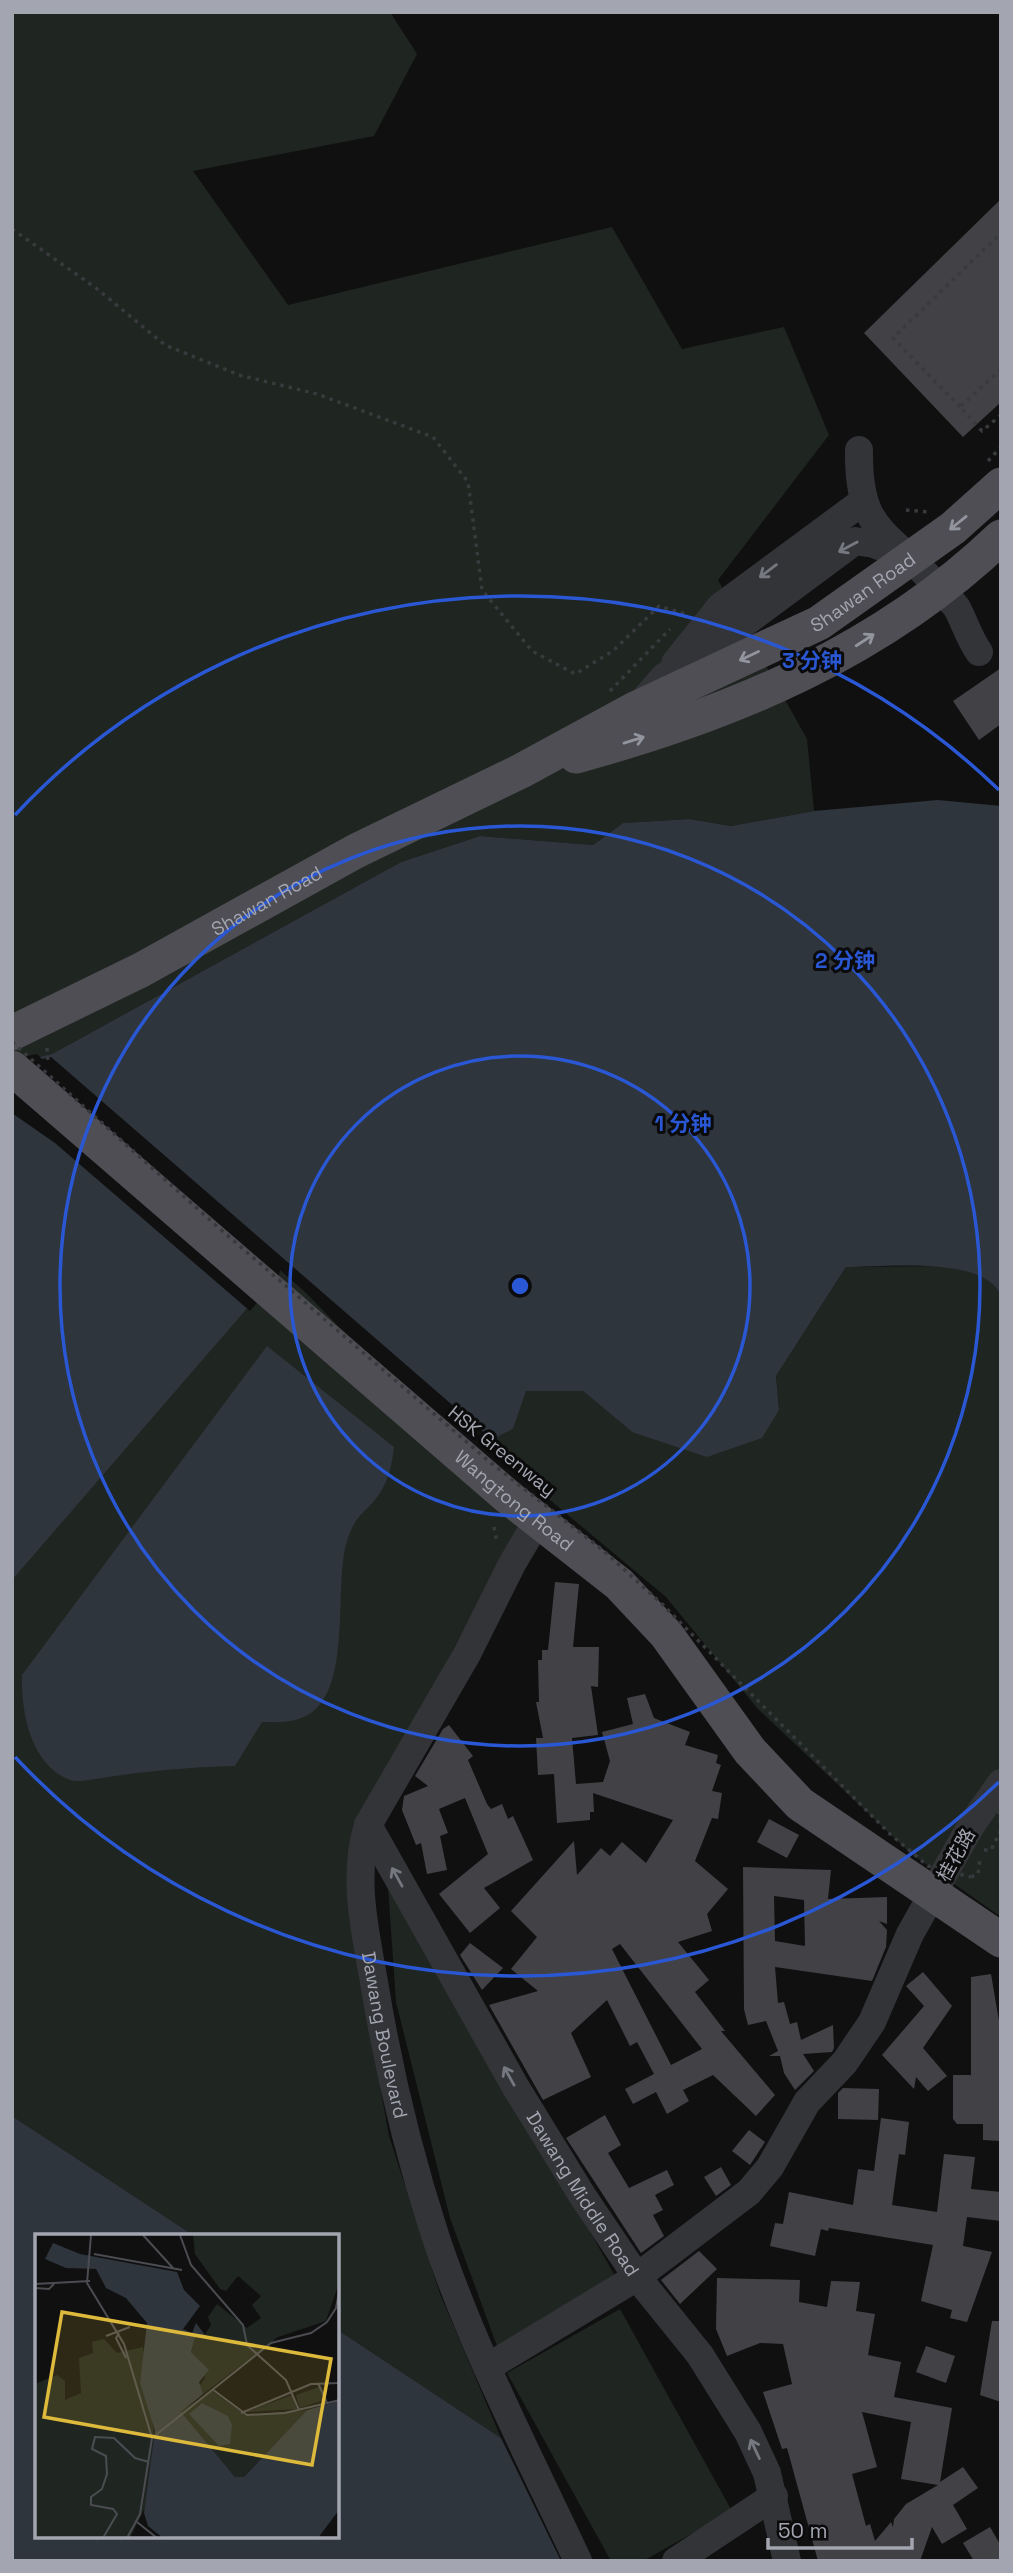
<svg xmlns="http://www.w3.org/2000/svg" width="1013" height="2573" font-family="'Space Grotesk','Noto Sans SC',sans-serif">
<rect width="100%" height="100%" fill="#101011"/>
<g fill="#1f2520">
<polygon points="12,12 390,12 417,54 374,136 193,171 288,305 612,227 682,349 784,327 829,435 718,580 807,739 814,811 731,826 689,819 623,823 593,845 480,836 401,862 52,1054 12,1063"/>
<polygon points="276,1262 525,1518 381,1782 361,1980 389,2136 440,2294 501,2438 338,2330 338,2235 193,2235 12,2116 12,1574"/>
<path d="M949,1266C969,1272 994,1274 1001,1297V1917L910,1853L757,1708L666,1597L483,1444L513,1429L525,1391H583L632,1432L779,1410L776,1376L846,1267Z"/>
<polygon points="387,1873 615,2276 497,2346 450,2218 396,2002"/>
<polygon points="620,2309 732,2511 643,2561 611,2561 507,2373"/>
</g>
<g fill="#2f353c">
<path d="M938,800L1001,806V1297C988,1255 883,1267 846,1267L776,1376L779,1410L762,1438L707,1457L632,1432L583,1391H526L513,1429L483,1444L276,1263V1275L12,1580V1063L52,1054L401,862L480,836L593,845L623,823L689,819L731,826L814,811Z"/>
<path d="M267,1346L394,1447C392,1464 389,1479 380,1493C366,1514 356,1512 347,1541C332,1587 357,1707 295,1720C284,1723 273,1722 262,1722L235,1766C189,1767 146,1771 102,1778C93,1779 78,1783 70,1780C30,1764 21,1712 22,1675Z"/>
<polygon points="12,2116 193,2235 37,2235 37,2536 338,2536 338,2330 501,2438 561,2561 12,2561"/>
</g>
<polygon fill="#101011" points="37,1054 42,1059 51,1057 495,1442 481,1446 280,1270 279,1277 250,1311 55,1143 19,1118 12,1113 12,1065 22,1057"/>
<g fill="#424246" fill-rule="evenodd">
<polygon points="1001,199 1001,402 963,437 864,333"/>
<polygon points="1001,668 1001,724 979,740 953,701"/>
<path d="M555,1582L579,1584L573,1647H599L598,1687L591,1686L598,1735L572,1738L576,1784L603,1782L610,1761L602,1732L633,1724L627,1698L645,1694L654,1718L690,1732L685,1745L718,1755L716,1763L721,1765L712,1791L722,1793L718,1819L712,1818L695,1861L728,1889L707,1914L712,1931L678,1942L709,1980L695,1992L725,2031H721L775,2095L756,2116L713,2075L683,2090L689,2101L667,2114L656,2092L633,2104L625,2089L654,2074L637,2042L630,2046L607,2000L571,2033L591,2077L543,2100L489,2005L538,1991L511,1969L537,1937L511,1911L574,1841L577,1875L601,1848L610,1856L622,1842L646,1863L673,1820L593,1793L594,1812H590V1820L557,1823L554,1774L538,1775L536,1738H543L536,1702H539L538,1660H542V1650H548ZM620,1944L702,2049L671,2065L612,1949Z"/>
<polygon points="449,1725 473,1756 468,1760 487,1804 491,1809 502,1804 508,1819 513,1816 533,1860 484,1888 500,1908 470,1933 439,1894 488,1854 465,1798 439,1809 448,1833 440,1836 447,1870 427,1874 421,1843 416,1845 402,1810 404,1796 428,1786 415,1776 443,1729"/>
<polygon points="769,1819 799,1835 787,1858 757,1842"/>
<path d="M743,1867L831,1870L828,1899L887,1897V1924L879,1921L887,1930L886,1947L872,1981L775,1967L778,2003L784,2002L790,2024L797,2022L801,2040L833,2025L834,2048L832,2052L803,2054L814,2071L795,2090L784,2073L780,2056H769L778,2051L766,2021L748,2025L744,2009ZM774,1896L804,1900L805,1946L775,1941Z"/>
<polygon points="470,1943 503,1968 482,1990 460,1955"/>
<polygon points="923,1972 952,2006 923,2048 947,2076 928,2091 916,2077 914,2089 882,2055 924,2006 906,1986"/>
<polygon points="991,1974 999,2021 1001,2141 983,2140 983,2124 957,2124 953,2119 953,2075 971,2075 971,1977"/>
<polygon points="843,2088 879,2089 878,2120 838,2119 838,2093"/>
<polygon points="605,2115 621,2145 608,2153 629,2188 667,2170 674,2185 655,2195 663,2210 653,2215 664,2236 641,2253 566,2138"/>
<polygon points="881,2118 909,2122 905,2155 899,2154 892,2205 937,2212 944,2154 975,2157 971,2189 1001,2192 1001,2221 967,2217 963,2246 992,2252 967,2322 950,2318 952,2310 921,2301 933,2245 829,2228 828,2231 821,2229 815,2256 770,2246 775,2223 783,2224 789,2192 853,2205 858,2169 874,2171"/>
<polygon points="749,2130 765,2142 750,2165 732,2151"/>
<polygon points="721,2167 731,2185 716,2196 704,2177"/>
<polygon points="699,2251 717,2269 680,2304 661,2280"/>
<path d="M717,2278L800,2280L799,2302L827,2307L831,2281L860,2282L856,2311L875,2314L868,2355L901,2362L894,2397L952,2408L940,2482L963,2467L978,2488L953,2505L967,2529L942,2544L932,2527L920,2561H818L787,2448L782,2449L763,2392L792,2384L783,2344L760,2343L727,2356L716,2329ZM862,2412L911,2422L901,2479L938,2485L906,2504L894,2519L893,2527L891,2522L875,2541L870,2524L866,2526L852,2474L877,2467Z"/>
<polygon points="992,2321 1001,2321 1001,2402 980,2395"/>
<polygon points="926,2346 955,2356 946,2383 916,2372"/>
<polygon points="990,2527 1001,2546 1001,2561 974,2561 963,2543"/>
</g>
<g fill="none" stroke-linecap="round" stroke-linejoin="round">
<g stroke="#393a3e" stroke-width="3.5" stroke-dasharray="3.5 5" stroke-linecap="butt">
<polyline points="12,229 96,288 165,345 239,375 317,394 433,437 468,482 482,590 532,651 575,674 613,651 659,606 685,614"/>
<polyline points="1001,369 960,407 982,431 1001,415"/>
<polyline points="960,407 893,338 1001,233"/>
<polyline points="988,461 1001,447"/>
<polyline points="906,510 929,512"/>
<polyline points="610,691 670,629"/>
<polyline points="47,1048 48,1063"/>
<polyline points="494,1527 497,1543"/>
<polyline points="984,1850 991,1850 1001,1830"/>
<polyline points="971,1877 978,1874 980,1859"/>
</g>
<g stroke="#333438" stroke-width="28">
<path d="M859,450C858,533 886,528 935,584C942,592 951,600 957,608C965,623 969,638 979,652"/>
<polyline points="675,663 720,607 862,502"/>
<polyline points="643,701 664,677 708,650 855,541 874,544 912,558"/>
<path id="s1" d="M538,1520L512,1564L467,1654L368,1825C352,1877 365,1930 374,1982C388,2068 408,2152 435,2235C472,2347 528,2454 578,2561"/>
<path id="s2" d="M368,1825L515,2086L582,2195L637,2277L700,2355L748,2432L767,2473L787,2561"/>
<polyline points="488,2367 637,2277 749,2192 770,2167 807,2102 845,2062 872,2022 910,1934 972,1824 1001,1783"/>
<polyline points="676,2561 774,2496"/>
</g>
<g stroke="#4e4e54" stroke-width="35">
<path d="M576,756C734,713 882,651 1001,537"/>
<path id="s3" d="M12,1033L141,970L356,851L521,771L637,708L819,623L953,528L1001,485"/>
<path id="s4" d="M12,1068L508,1497L619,1584L666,1634L750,1751L800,1804L1001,1940"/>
</g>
<g stroke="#393a3e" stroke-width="3.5" stroke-dasharray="3.5 5" stroke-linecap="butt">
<polyline points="12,1042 220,1229 491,1463 604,1551 662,1604 890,1834 928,1866 971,1877"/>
<polyline points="999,1811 1001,1827"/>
</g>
</g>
<defs><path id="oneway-shaft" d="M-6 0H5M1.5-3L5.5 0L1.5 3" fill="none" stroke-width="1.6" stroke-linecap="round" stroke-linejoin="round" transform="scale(1.75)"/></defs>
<g stroke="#92949e">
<use href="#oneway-shaft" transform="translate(958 523) rotate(141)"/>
<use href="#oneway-shaft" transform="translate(865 640) rotate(-33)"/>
<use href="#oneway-shaft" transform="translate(749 656) rotate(155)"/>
<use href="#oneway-shaft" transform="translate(634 740) rotate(-17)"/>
</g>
<g stroke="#767880">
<use href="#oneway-shaft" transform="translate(848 547) rotate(152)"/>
<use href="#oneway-shaft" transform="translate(768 571) rotate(143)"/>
<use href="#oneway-shaft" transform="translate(397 1877) rotate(-119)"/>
<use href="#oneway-shaft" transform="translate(509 2076) rotate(-119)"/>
<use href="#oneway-shaft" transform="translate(755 2449) rotate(-115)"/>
</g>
<g fill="none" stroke="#2a57d4" stroke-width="3.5">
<circle cx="520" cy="1286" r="230"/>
<circle cx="520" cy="1286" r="460"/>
<path d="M999 1782A690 690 0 0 1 15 1757M15 815A690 690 0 0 1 999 790"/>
</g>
<g text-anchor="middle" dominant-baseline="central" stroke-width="6" stroke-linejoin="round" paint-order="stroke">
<g font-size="19" fill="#a3a5b0" stroke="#0b0b0c">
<text stroke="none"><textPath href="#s3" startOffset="959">Shawan Road</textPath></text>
<text stroke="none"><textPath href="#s3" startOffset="287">Shawan Road</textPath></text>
<text transform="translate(502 1451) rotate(39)">HSK Greenway</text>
<text stroke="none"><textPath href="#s4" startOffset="663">Wangtong Road</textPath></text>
<text transform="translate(956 1855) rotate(-61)">桂花路</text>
<text stroke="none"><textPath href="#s1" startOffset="562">Dawang Boulevard</textPath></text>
<text stroke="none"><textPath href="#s2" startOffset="427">Dawang Middle Road</textPath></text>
</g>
</g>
<g transform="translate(35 2234)">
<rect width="304" height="304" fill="#101011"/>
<path d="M158,1H304V49L291,87L243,103L168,160L163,154L170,144L166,128L156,118L160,104L169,102L176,91L173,83L182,70L212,94L226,84L217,71L226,62L203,42L191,57L185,55L160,20ZM69,105L82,119L108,113L120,208L110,274L95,304H0V150L22,141L30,147V166L46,159L44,124L58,119L57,108ZM284,153L289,166L265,174L261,161ZM177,157L210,181L272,176L209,243H200L145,178ZM257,161L262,175L211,178Z" fill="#1f2520"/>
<path d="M18,9L45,20L142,38L149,56L165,72L148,95L157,99L161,89L170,101L160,104L156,118L174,136L164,148L168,160L146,178L200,243H209L272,176L304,167V276L283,304H128L113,292L109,279L120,197L105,149L112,89L91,64L71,54L61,35L31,34L10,25ZM167,169L193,182L197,191L195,210L184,212L154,180Z" fill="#2f353c"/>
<path fill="none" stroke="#4b4c51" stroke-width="2" d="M56,1L52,49L89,110L117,204L105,280L92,304M108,1L138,34M145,1L156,31L208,91L212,111L251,146L264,176M59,20L147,36M0,50L55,47M0,54L14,55L19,50M84,99L81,104L91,124M71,102L95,93M283,149L292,169M177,155L212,181L250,179L305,166M206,179L276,150L305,149M117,204L236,109L276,99L292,88L301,74L305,53M102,288L122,304M68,304L82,280L78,275L56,271V263L67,255L72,240L71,222L57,215L60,203L79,204L100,224L114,228"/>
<path fill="#ddb93c" fill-opacity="0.15" stroke="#ddb93c" stroke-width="3.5" d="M27,78L296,125L277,231L9,183Z"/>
<rect width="304" height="304" fill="none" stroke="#a3a5b0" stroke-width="3.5"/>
</g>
<circle cx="520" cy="1286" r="10" fill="#2a57d4" stroke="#0b0b0c" stroke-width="3.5"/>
<g font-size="21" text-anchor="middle" font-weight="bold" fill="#2a57d4" stroke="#0b0b0c" stroke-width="6" stroke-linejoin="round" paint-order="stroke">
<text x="812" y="668">3 分钟</text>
<text x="845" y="968">2 分钟</text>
<text x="683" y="1131">1 分钟</text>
</g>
<rect width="1013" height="2573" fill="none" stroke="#a3a5b0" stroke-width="28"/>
<path d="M768 2538v10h144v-10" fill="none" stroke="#a3a5b0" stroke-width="3.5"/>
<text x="778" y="2538" font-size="21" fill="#a3a5b0" stroke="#0b0b0c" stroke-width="5" paint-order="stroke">50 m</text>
</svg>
